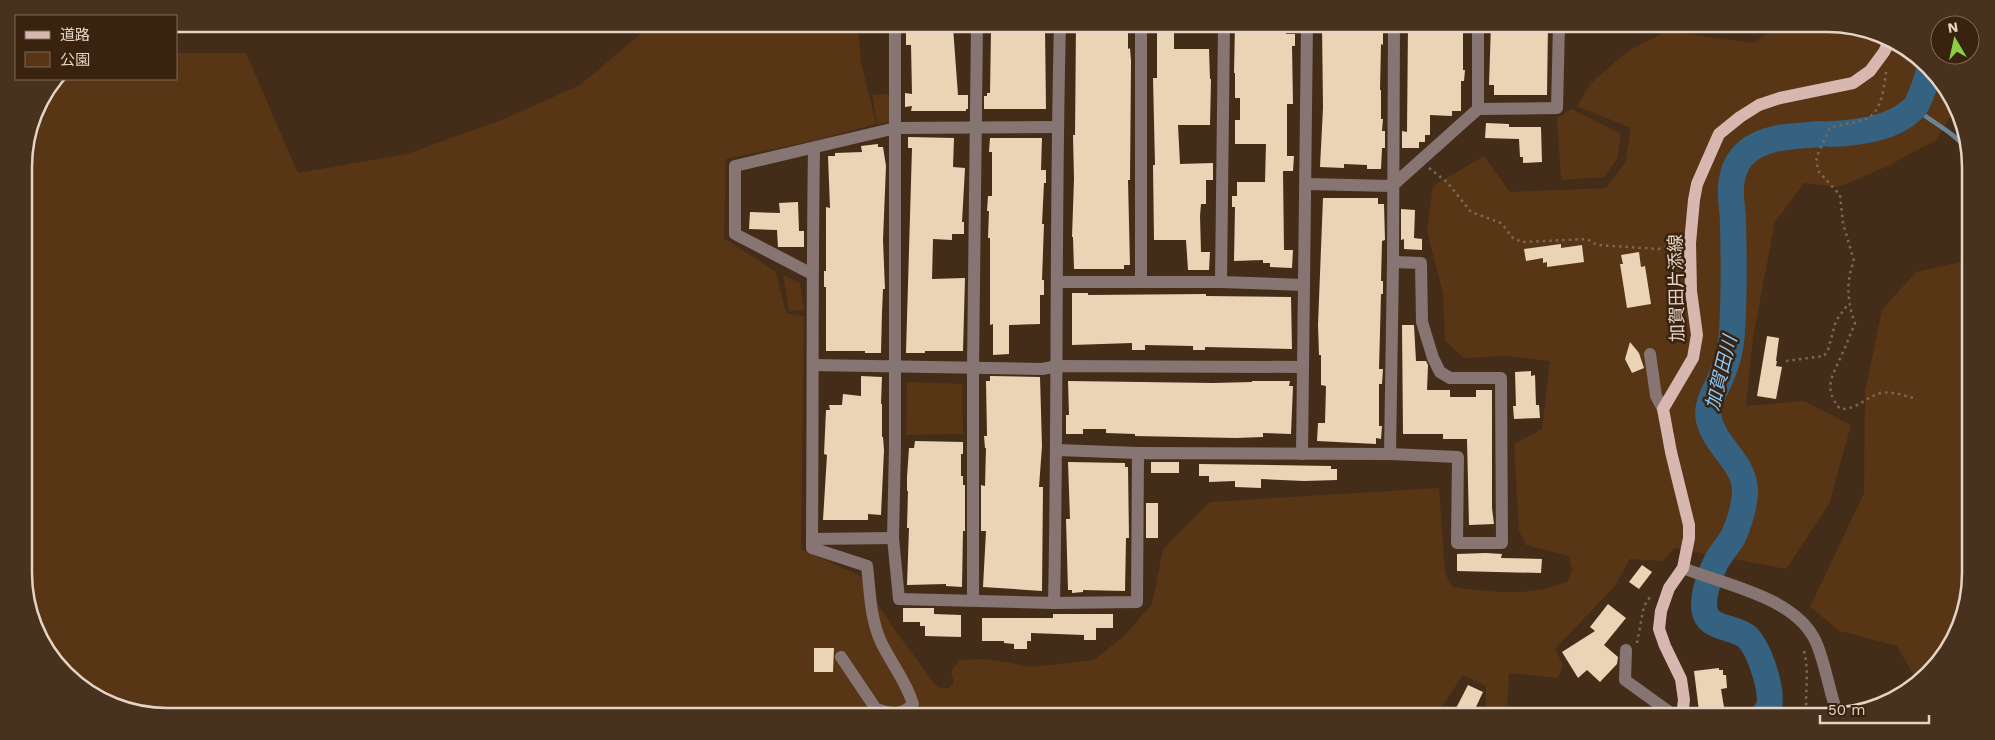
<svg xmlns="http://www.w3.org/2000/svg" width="1995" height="740" font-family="'Work Sans','Noto Sans JP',sans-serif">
<rect width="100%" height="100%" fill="#442d18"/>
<g fill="#573515">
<path d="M650,24H858L861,62L876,124L817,140L726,159L724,238L776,272L786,313L804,316L801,549L860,576L892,626L934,683L941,688H949L954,683L951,672L959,660L986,659L1032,667L1094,660L1125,635L1152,604L1163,549L1210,502L1439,488L1445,573L1452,587C1492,592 1530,598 1568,581L1572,570L1569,556L1526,545L1519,531L1514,444L1542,429L1550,361L1507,356L1464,358L1445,341L1443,294L1427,231L1433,186L1484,156L1510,192L1606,188L1625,163L1631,128L1577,106L1591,83L1628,51L1667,31L1753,43L1780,24H1827L1873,31L1936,73L1953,112L1936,140L1888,166L1839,187L1804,183L1775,222L1753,337L1746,406L1804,401L1851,425L1829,504L1786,569L1675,548L1663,561L1630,559L1614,587L1555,649L1563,665L1558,678L1509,673L1507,716H1486V686L1463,675L1436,716H168L122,709L60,667L26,600L24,158L39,104L58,79H176V53H246L298,173L407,154L504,119L580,85L645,30Z"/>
<polygon points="890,94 891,122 877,124 872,95"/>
<polygon points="1571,109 1621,134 1617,159 1604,177 1561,180 1557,118"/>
<polygon points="1970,260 1971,573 1964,618 1918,683 1897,646 1840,631 1810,607 1864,493 1865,392 1882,310 1916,272"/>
<polygon points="783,274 800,283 804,310 789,311"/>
<polygon points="907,382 962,384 963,434 906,435"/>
</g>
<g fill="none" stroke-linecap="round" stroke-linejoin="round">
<path stroke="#6a8496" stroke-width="4.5" d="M1915,108C1933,124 1958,133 1970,155"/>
<g stroke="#366281" stroke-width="26">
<path d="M1831,134C1858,133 1893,129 1914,108C1920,102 1926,79 1930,69"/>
<path d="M1763,716C1765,713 1768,709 1769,706C1773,690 1759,647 1746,636C1731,625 1704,630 1704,605C1704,592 1710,574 1716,562C1721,553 1728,545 1733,537C1739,524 1744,507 1745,493C1746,463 1716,448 1709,420C1705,405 1716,390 1721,377C1727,364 1731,348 1732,333C1734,297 1734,260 1733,224C1733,211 1730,198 1731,186C1732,176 1735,165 1741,158C1759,135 1796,136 1822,134"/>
</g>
</g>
<g fill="#ebd3b5">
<polygon points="1076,24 1128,24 1128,49 1130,48 1131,61 1130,180 1128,180 1130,265 1124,265 1124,269 1074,269 1073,237 1072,237 1074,179 1073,135 1075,135"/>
<polygon points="1157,24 1174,24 1174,49 1209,49 1210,79 1211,79 1210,125 1178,125 1180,164 1213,163 1213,180 1206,180 1206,204 1201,204 1200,216 1201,252 1210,252 1209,270 1188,270 1186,240 1154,240 1153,165 1155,165 1153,78 1157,78"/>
<polygon points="1235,24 1286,24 1286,34 1295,34 1295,46 1292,46 1293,104 1287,104 1287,156 1294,156 1293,171 1283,171 1284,250 1293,250 1292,268 1270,267 1270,263 1263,263 1263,260 1234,261 1235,207 1232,207 1232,196 1237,196 1237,182 1265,182 1266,144 1235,144 1235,120 1240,120 1240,98 1235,98 1235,73 1234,73"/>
<polygon points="1408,24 1463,24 1463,70 1465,70 1464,81 1461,81 1461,111 1452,111 1452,116 1430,115 1430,135 1425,135 1425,142 1419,142 1419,148 1402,148 1402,131 1407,132"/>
<polygon points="1491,24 1548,24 1547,95 1494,95 1494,85 1489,85"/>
<polygon points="1322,25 1383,27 1383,45 1381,44 1380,90 1381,90 1381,119 1383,119 1382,131 1385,131 1385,148 1382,148 1381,169 1367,169 1367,165 1344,164 1344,168 1320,167 1323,108"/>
<polygon points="997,26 1045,27 1046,109 984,109 984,96 987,96 987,93 990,93 991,30 997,31"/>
<polygon points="953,27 958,95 968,95 968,109 966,109 966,111 911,111 912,106 905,107 905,93 912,94 911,45 906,45 906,28"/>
<polygon points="1486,123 1509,124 1509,127 1541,127 1542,162 1523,163 1523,157 1520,157 1519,139 1485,138"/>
<polygon points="908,137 954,138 953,167 965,168 962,222 964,222 964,234 952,234 952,240 933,239 932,279 965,278 963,351 925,351 925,353 906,353 912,148 908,148"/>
<polygon points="990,138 1042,138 1041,170 1046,170 1046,183 1044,183 1042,224 1044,224 1042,280 1044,280 1044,295 1040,295 1040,324 1009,325 1009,354 993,355 993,324 990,325 990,238 988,238 989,211 987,211 988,196 992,196 992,152 989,152"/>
<polygon points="878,144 878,147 883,147 886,166 883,240 885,289 883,289 882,312 881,353 865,353 865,351 826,351 826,287 824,287 824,271 826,271 826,207 830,208 828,156 835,156 835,153 862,152 861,146"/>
<polygon points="1323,198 1378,198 1378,204 1384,204 1385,240 1382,241 1381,281 1383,281 1383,294 1381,294 1379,369 1383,369 1382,384 1379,384 1379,426 1382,426 1381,439 1376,438 1376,444 1317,441 1318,423 1325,423 1326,386 1321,385 1321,355 1319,355 1318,325"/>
<polygon points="798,202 799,231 804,231 804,247 778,247 777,230 749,229 750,212 780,213 779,203"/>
<polygon points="1401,209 1415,210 1414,238 1422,239 1422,250 1404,249 1404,239 1401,240"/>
<polygon points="1561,244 1561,248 1582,245 1584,262 1547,267 1547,262 1543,263 1543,258 1526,261 1524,249"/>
<polygon points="1639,252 1641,267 1645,266 1651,304 1627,308 1620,264 1623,264 1621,255"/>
<polygon points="1072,293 1088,293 1088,295 1206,294 1206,296 1291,297 1292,349 1205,347 1205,350 1193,350 1193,346 1145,345 1145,350 1132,350 1132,343 1072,345"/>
<polygon points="1402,325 1414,325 1416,361 1426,361 1428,365 1427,390 1450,390 1450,397 1476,397 1476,390 1492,390 1492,508 1494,524 1469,525 1467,439 1443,439 1443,434 1403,434"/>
<polygon points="1767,336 1779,338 1776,361 1777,361 1776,366 1782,367 1776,399 1757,396"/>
<polygon points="1630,342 1639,353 1644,368 1632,373 1625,359"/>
<polygon points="1531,371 1531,376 1535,375 1536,405 1539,405 1540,418 1514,419 1513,406 1516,406 1515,372"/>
<polygon points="861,376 882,377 881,404 882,404 882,437 883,437 884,450 881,515 868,514 868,520 823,520 827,455 824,454 826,410 830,410 829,405 842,405 843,394 861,396"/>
<polygon points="990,376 1040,377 1042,446 1039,487 1043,487 1042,591 983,587 986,531 981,531 981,485 985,486 986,448 985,448 984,436 987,436 986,381 990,381"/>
<polygon points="1068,381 1213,383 1252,382 1252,381 1290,381 1289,386 1293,386 1291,434 1263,433 1263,437 1236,438 1135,436 1135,434 1106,433 1106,429 1083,429 1083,434 1066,434 1066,415 1069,415"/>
<polygon points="915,441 963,442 963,454 961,454 961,476 963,476 963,485 965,485 965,531 963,531 962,587 946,586 946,584 907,585 909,528 907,528 908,491 907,491 907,477 909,448 914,448"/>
<polygon points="1068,462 1125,463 1125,467 1128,467 1129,538 1126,538 1125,591 1083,590 1083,592 1072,593 1072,590 1068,590 1066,519 1070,519"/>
<rect x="1151" y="462" width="28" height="11"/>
<polygon points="1199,464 1331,466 1331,469 1337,469 1337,480 1304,481 1261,479 1261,488 1235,487 1235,481 1209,482 1209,476 1199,476"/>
<rect x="1146" y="503" width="12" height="35"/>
<polygon points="1486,553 1502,554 1501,558 1542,559 1541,573 1457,571 1457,554"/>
<polygon points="1642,565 1652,572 1639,589 1629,582"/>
<polygon points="1608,604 1626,618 1604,645 1618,657 1617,664 1600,682 1587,670 1578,678 1562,652 1595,631 1590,627"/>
<polygon points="903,608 934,608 934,614 961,615 961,637 925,636 925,626 920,626 920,622 903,622"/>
<polygon points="1053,614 1113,614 1113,628 1096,628 1096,640 1084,640 1084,635 1031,633 1031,641 1027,641 1027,649 1014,649 1014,644 1004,643 1004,641 982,641 982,618 1053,618"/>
<polygon points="814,648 834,648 833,672 814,672"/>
<polygon points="1719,668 1719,670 1723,670 1723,675 1726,675 1727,688 1721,689 1724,707 1699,711 1694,671"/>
<polygon points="1468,685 1483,692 1476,707 1471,716 1452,716"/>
</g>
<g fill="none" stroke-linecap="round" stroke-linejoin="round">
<g stroke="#7c6856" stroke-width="2.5" stroke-dasharray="2.5 4" stroke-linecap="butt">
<path d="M1886,72C1884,87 1882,112 1866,119C1855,123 1842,124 1830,128L1819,151L1816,161L1819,172L1840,195L1843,223L1854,261C1845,283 1848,303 1855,324C1850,334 1847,344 1842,354C1833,376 1822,387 1840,409C1859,409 1865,397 1881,393C1893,391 1905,396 1917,399"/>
<polyline points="1429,168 1447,182 1471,212 1501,223 1513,238 1522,242 1587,239 1597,245 1659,249 1668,246 1677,235"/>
<polyline points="1786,361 1824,356 1828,350 1836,321 1848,304"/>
<polyline points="1637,643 1644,606 1652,594"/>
<path d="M1804,651C1810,673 1804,694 1807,716"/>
</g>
<g stroke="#867572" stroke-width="12">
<polyline points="895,24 895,446 893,538 899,599 1054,603 1137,602 1138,453 1390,454 1458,457 1457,543 1502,543 1501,378 1450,378 1440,372 1433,358 1422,322 1421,263 1393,262 1394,24"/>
<polyline points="1478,24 1478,109"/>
<path d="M814,149C812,279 813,409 812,539L893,538"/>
<polyline points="1306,184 1392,186 1478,109 1557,108 1559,24"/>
<polyline points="812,274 735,234 735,166 896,128 1058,127"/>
<polyline points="1058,282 1221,282 1303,285"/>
<polyline points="1141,282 1141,24"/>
<polyline points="1221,282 1224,24"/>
<polyline points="1650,354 1656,396 1663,409"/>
<polyline points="813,365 1042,369 1058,366 1302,367"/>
<polyline points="1057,450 1138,453"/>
<polyline points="1302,454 1307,24"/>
<polyline points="1390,454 1393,262"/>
<path d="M812,539V548L867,566C870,591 870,618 881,642C891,663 906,681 913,704C902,716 891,714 876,709L841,657"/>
<path d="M1683,568C1725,585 1796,597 1816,642C1826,665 1829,692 1838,715"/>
<polyline points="973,600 973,368 977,24"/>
<path d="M1054,603C1058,410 1055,217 1060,24"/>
<polyline points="1626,650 1625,680 1675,716"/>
</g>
<polyline stroke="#d9b7b1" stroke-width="12" points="1682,716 1684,700 1681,679 1665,646 1659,629 1661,611 1669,588 1683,568 1689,538 1689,525 1671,452 1663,409 1693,358 1697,335 1691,291 1690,243 1694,200 1697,184 1719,134 1740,117 1759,105 1780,98 1853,83 1870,71 1884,52 1889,42"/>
</g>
<g text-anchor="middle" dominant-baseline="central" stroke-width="5" stroke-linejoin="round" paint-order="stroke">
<g font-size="18" fill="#e3d4c7" stroke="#3a230e">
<text transform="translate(1676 288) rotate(-91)">加賀田片添線</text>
</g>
<g font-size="19" font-style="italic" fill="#85c9fd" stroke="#3a230e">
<text transform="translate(1721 373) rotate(-76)">加賀田川</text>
</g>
</g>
<path d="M0 0H1995V740H0ZM167 32H1827A135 135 0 0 1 1962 167V573A135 135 0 0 1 1827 708H167A135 135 0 0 1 32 573V167A135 135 0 0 1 167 32Z" fill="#48311d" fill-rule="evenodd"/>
<path fill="none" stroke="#e3d4c7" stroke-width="2.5" d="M167 32H1827A135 135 0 0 1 1962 167V573A135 135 0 0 1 1827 708H167A135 135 0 0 1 32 573V167A135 135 0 0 1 167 32Z"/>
<rect x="15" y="15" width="162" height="65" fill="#3a230e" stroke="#7e6a58"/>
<rect x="25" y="31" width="25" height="8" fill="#d9b7b1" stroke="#7e6a58"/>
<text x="60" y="40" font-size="15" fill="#e3d4c7">道路</text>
<rect x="25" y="52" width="25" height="15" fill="#573515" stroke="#7e6a58"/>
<text x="60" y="65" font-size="15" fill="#e3d4c7">公園</text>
<g transform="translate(1955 40) rotate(351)"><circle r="24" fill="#3a230e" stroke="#7e6a58"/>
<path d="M0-4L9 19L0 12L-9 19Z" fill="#8ece43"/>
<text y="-8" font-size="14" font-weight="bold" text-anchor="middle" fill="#e3d4c7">N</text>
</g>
<path d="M1820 715v8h109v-8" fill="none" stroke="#e3d4c7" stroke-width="2.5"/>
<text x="1828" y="715" font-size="15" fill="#e3d4c7" stroke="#3a230e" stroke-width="4" paint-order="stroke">50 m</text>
</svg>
